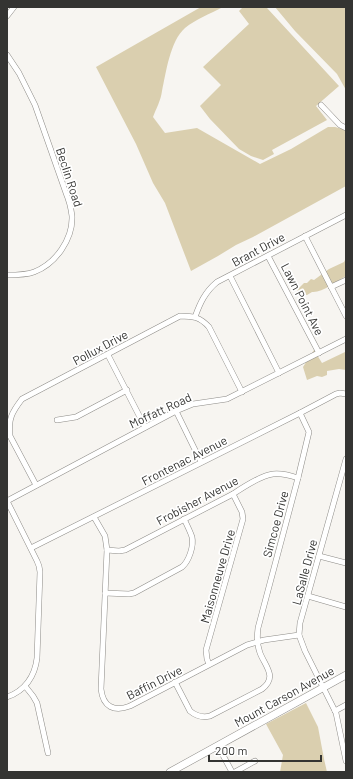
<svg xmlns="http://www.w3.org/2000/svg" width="353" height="779" font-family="Barlow,sans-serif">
<rect width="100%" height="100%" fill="#f7f5f1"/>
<g fill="#dacfaf">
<path d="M201,7H223C210,14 196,19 185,28C170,41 166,73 162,91C161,100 156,109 153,117L165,133L197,128L260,164L291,149L328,127H335L346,130V186L253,237L236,245L218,256L191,271L165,203L153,183L136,144L96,67Z"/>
<polygon points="243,7 265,7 267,8 339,86 316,106 327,120 272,150 274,154 263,160 251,156 239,149 210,119 200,106 221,85 203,67 249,24 239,11"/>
<polygon points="275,7 346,7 346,90 337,74 295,31"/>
<path d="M346,258V276C337,281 322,293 312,292L307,295L301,294L295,288L300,287L304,283H307L311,279L314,280L329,269L344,262Z"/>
<polygon points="346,346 346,370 339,369 327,371 327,375 322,377 317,376 307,380 303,367 314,350 322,363 345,352 345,347"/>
<polygon points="306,703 318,727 324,759 327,772 280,772 283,755 266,724"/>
</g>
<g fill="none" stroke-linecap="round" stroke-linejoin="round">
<defs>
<g id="minor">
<polyline points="7,16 14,7"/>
<path d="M7,55L19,73L35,105L66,193C69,200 71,208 72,216C73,240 55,264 34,272C26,275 16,275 7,275"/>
<polyline points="321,105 340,125 346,128"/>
<polyline points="305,236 346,316"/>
<polyline points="268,256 319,353"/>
<polyline points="230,276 279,373"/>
<polyline points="331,287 346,280"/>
<path d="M195,317C200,303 205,292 217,282L346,215"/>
<polyline points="108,355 145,427"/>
<polyline points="176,411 201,462"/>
<polyline points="57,420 76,417 127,390"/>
<polyline points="346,459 300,623 299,635 305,651 336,713 346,761"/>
<path d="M36,485L10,436C8,419 12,412 22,399L180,316C193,316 200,317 209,327L242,392"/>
<polyline points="7,501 176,411 193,404 227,399 346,339"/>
<path d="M7,501L37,561L39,566L40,572L37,658C35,676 25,691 7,697"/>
<path d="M94,517L105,536L107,550L101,689C103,707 114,712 130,706L247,645L264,640L299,635"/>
<polyline points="31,548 300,413 336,394 340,393 346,394"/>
<path d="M107,550L119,551L125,550L233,494C242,488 263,475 273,474C282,473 289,475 298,478"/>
<polyline points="319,556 346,563"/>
<path d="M105,593L129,594L134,593L182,567C189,561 194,546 192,537C190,531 187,525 184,519"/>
<polyline points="308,596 346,607"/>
<polyline points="209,664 207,659 206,650 243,519 242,512 233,494"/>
<path d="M175,682L190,711C196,716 202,718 210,716L262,689C278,677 265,666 260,653C257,645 257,636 258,628L298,478L309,432L300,413"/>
<polyline points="25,686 33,696 37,703 48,753"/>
<polyline points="335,711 346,705"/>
<polyline points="218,746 232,772"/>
<polyline points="235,772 255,761"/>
</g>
<polyline id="major" points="170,772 346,675"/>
</defs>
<use href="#minor" stroke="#8d8b87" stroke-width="6"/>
<use href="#major" stroke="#8d8b87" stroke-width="8"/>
<use href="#minor" stroke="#fff" stroke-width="5"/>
<use href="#major" stroke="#fff" stroke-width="7"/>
</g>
<g text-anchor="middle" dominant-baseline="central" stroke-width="3.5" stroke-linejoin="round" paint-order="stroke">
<g font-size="12" fill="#343432" stroke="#fff">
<text transform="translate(70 177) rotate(72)">Beclin Road</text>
<text transform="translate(258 249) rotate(-28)">Brant Drive</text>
<text transform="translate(303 299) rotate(63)">Lawn Point Ave</text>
<text transform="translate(100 347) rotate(-28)">Pollux Drive</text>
<text transform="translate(160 410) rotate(-25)">Moffatt Road</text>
<text transform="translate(184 460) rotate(-27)">Frontenac Avenue</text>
<text transform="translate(197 500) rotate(-28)">Frobisher Avenue</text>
<text transform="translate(275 524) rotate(-75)">Simcoe Drive</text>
<text transform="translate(304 572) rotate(-75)">LaSalle Drive</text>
<text transform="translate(217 576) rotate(-74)">Maisonneuve Drive</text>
<text transform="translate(154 682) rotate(-27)">Baffin Drive</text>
<text transform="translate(284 696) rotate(-29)">Mount Carson Avenue</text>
</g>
</g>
<rect width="353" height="779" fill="none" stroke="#343432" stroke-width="16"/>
<path d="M209 755v6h112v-6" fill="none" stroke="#343432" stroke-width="2"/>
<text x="215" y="755" font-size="12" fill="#343432" stroke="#ffffff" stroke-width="3" paint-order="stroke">200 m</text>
</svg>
